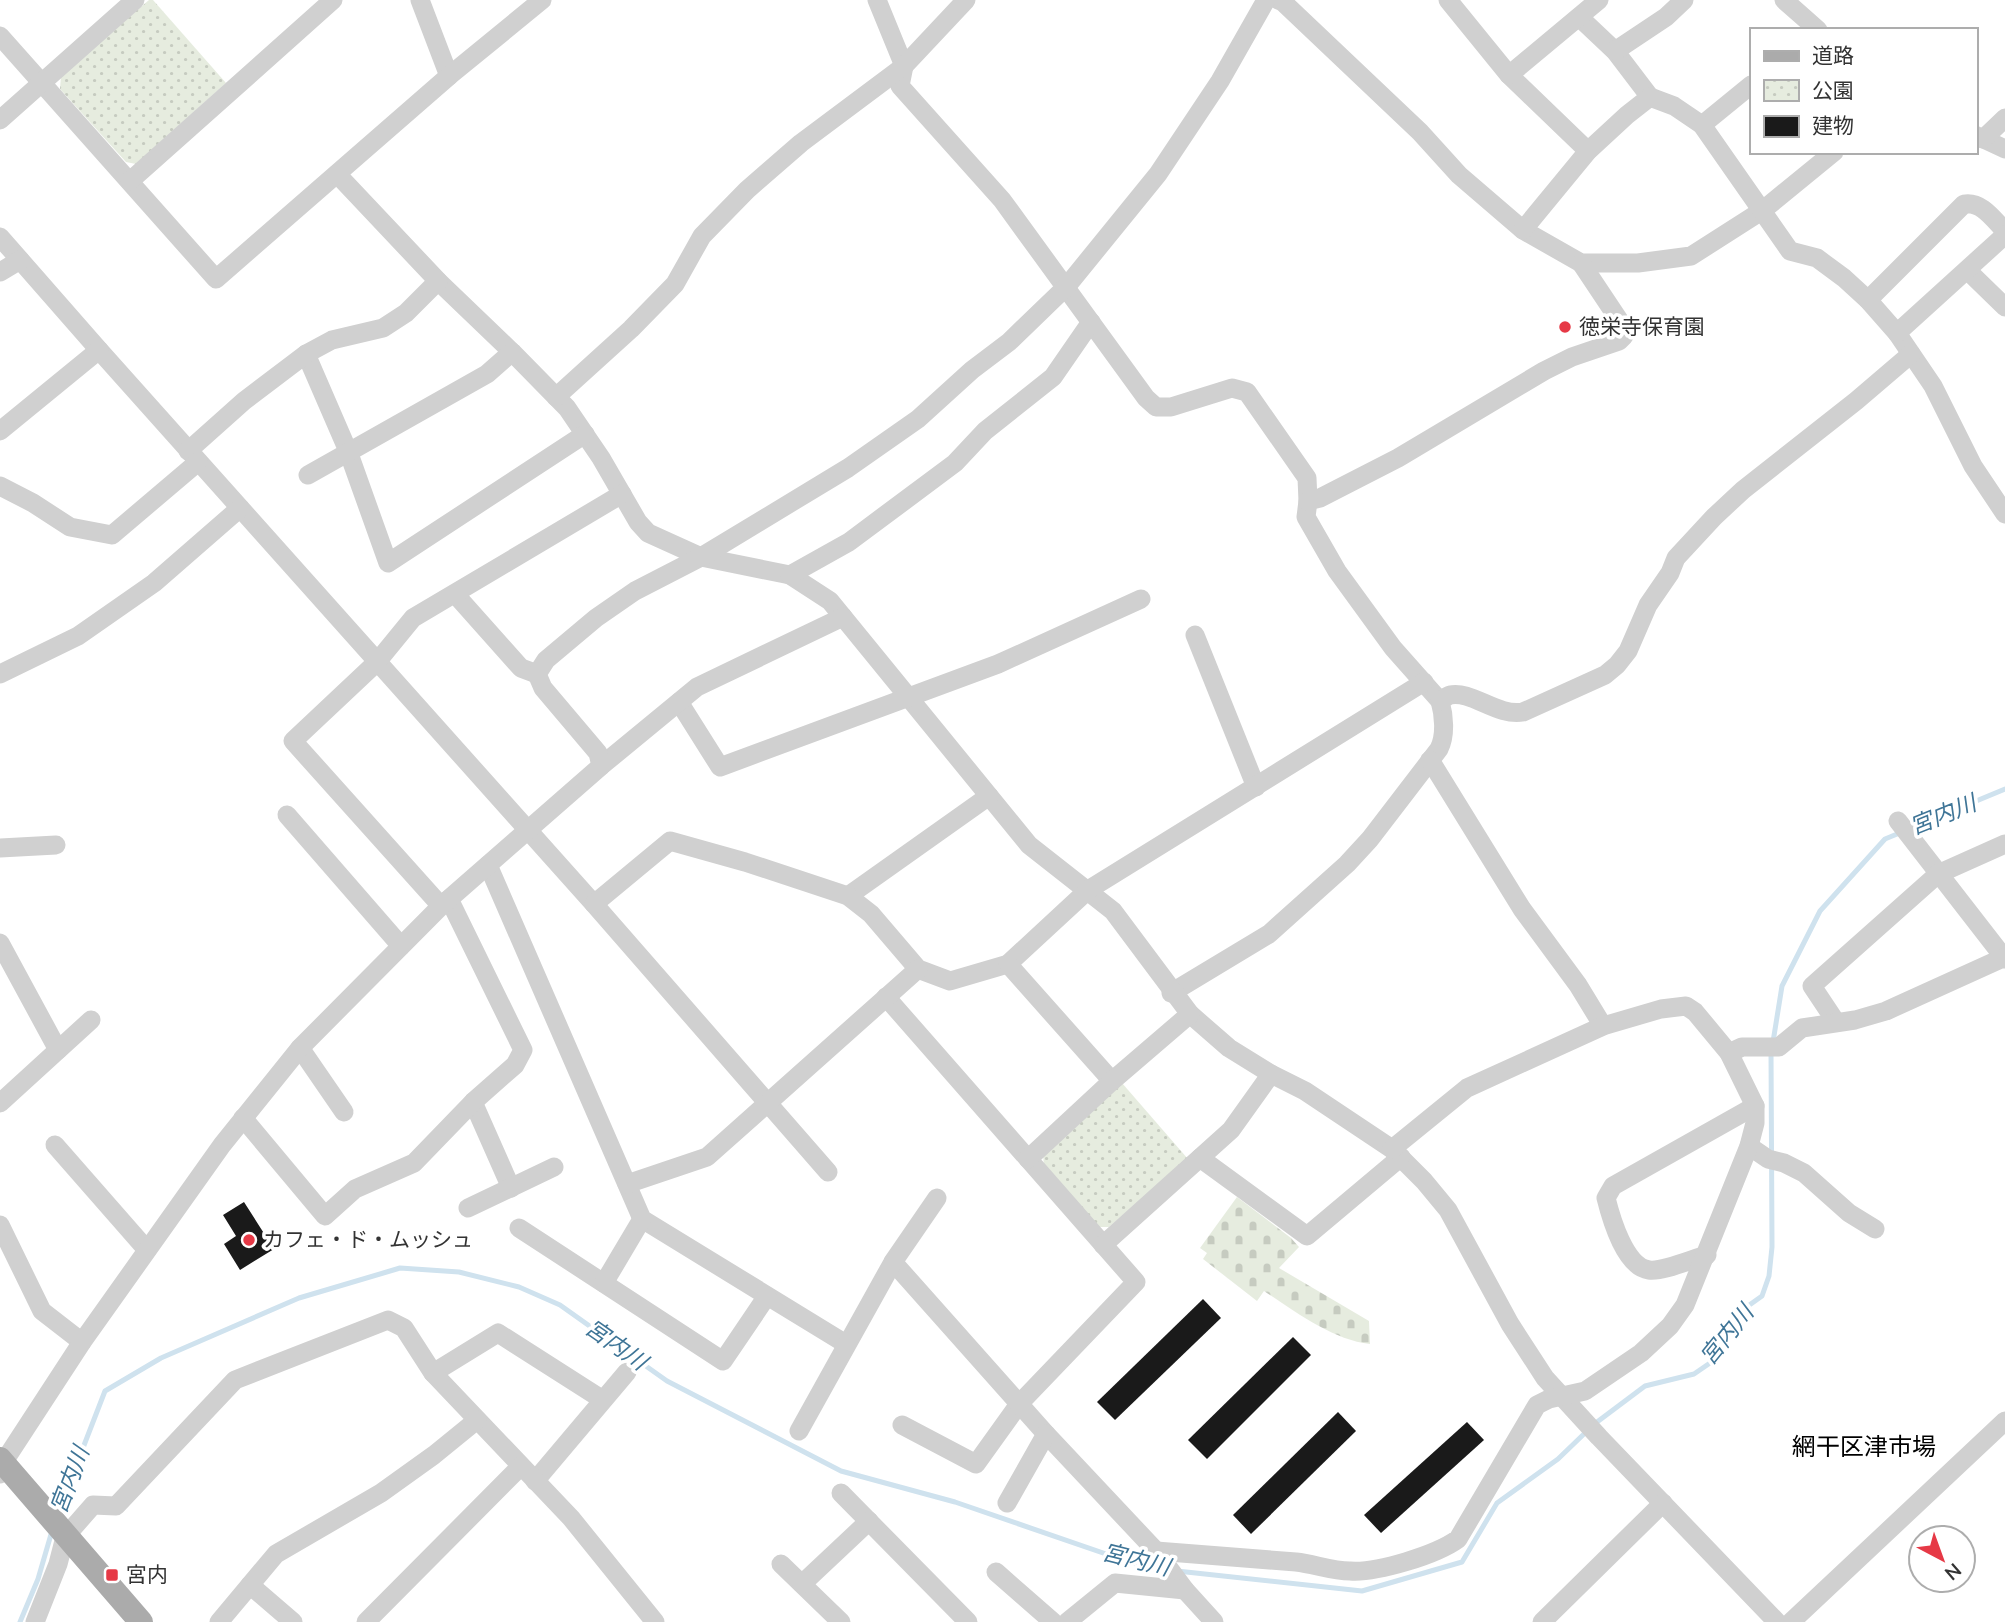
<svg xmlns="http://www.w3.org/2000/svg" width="2005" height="1622" font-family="'Nunito Sans','Noto Sans JP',sans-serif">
<defs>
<pattern id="cemetery-stones" width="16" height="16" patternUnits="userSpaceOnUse" patternTransform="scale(1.75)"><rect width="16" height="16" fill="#e6ecdf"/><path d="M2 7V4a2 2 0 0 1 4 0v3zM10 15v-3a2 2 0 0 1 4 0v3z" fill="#c6cbc0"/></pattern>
<pattern id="park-dots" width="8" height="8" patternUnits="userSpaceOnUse" patternTransform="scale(1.75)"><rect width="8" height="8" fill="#e6ecdf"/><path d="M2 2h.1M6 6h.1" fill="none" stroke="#c6cbc0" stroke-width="1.8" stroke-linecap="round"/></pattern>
</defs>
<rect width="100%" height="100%" fill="#fff"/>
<path fill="url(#cemetery-stones)" d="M1237,1197L1291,1238L1299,1247L1279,1268L1369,1321L1370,1344C1333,1340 1296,1312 1264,1291L1257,1301L1203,1259L1207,1253L1200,1248Z"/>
<g fill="url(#park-dots)">
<polygon points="149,0 153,0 226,83 136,164 126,162 60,89 61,76"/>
<polygon points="1122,1083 1188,1159 1109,1227 1095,1227 1044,1169 1043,1151"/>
</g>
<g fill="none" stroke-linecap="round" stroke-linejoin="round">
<g stroke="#cfe2ee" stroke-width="5">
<polyline points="1911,828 2005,789"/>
<polyline points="1773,1042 1782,986 1820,911 1885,839 1902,832"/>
<polyline points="1593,1425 1645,1386 1694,1374 1710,1363 1741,1311 1762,1296 1769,1276 1772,1247 1771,1052"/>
<polyline points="57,1515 105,1391 161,1358 299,1298 400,1268 459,1272 519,1287 560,1305 667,1381 841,1471 955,1502 1141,1566 1161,1569"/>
<polyline points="1177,1571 1362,1591 1462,1562 1497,1503 1558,1459 1586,1432"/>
<polyline points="20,1622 38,1579 52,1531"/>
</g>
</g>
<g fill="#1a1a1a">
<polygon points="244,1202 274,1249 240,1270 224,1244 236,1236 223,1215"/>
<polygon points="1203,1299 1221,1318 1115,1420 1097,1402"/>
<polygon points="1293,1337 1311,1355 1207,1459 1188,1440"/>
<polygon points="1338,1412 1356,1431 1251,1534 1233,1515"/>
<polygon points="1467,1422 1484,1440 1381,1533 1364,1515"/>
</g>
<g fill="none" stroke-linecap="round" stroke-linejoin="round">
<g stroke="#d0d0d0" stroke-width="19">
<polyline points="420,0 449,76"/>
<path d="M877,0L904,66L900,86L1002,200L1146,398L1156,407H1171L1232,388L1247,392L1307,478L1308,501L1306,517L1337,571L1393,648L1440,701C1444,715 1446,735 1439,749L1370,839L1347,864L1318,890L1269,934L1171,993"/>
<polyline points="1278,0 1283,2 1420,132 1459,175 1523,230 1581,263 1638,263 1691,256 1763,210 1834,152"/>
<polyline points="1448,0 1509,75 1588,151"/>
<polyline points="1784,0 1818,30"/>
<polyline points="1579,17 1615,51 1650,97"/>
<polyline points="0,36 216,279 449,76 542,0"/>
<polyline points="1615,51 1666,17 1684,0"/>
<polyline points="1509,75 1599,0"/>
<polyline points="0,120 135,0"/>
<polyline points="1702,125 1751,85"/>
<polyline points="1975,135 2005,149"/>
<polyline points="1983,139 2005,118"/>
<polyline points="337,174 438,281 512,352 567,408 601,458 638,522 648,533 701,557 790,575 830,601 1029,845 1113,911 1190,1014 1229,1048 1271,1074 1305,1091 1392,1149 1424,1181 1448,1210 1510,1324 1545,1378 1599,1437 1777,1622"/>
<polyline points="130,181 333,0"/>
<polyline points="1523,230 1588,151 1627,115 1650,97 1674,106 1702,125 1790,251 1817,258 1844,278 1868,300 1897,333 1933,386 1973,466 2005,514"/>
<polyline points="0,237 99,350 594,904 828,1172"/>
<polyline points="1967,270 2005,307"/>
<polyline points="0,272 20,260"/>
<path d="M1868,300L1964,204C1982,201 1994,220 2005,231"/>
<polyline points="1897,333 2005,235"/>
<polyline points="306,354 348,451 388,563 585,434"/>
<polyline points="556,397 631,329 675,284 702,236 747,190 801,143 904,66 966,0"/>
<polyline points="0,431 99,350"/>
<polyline points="188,451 244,401 306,354 332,340 383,328 406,313 438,281"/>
<polyline points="308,475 487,374 512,352"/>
<polyline points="0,486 33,503 70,527 112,535 198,462"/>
<polyline points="1308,501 1320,498 1398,458 1544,371 1572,357 1619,341 1624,336 1625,329 1581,263"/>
<polyline points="790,575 849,542 955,463 985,431 1053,377 1091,322"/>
<polyline points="455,594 521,668 537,674"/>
<polyline points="1195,635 1256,787"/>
<polyline points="0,674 78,636 154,583 240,508"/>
<path d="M1440,701C1441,700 1449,695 1450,695C1471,690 1498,717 1523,712L1605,675L1617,665L1628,651L1648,605L1670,573L1676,558L1714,517L1743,490L1856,401L1911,354"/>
<polyline points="679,702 720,767 998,664 1141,599"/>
<polyline points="1430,760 1522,909 1578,985 1603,1026"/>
<polyline points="601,766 697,687 843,617"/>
<polyline points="287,815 401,946"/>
<polyline points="1898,821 2005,959"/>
<polyline points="0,848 56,845"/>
<polyline points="488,865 642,1219 846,1344"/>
<polyline points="848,896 989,796"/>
<polyline points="594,904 670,841 745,862 848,896 871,914 918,969 950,981 1008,964 1088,890 1424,682"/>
<polyline points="441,906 293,741 377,662 413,618 622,494"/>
<polyline points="0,943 58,1050"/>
<polyline points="1008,964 1112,1081"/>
<polyline points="886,997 1136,1282 1019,1404 976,1464 902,1425"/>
<polyline points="1836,1022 1812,986 1938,874 2005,844"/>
<polyline points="300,1048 344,1112"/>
<polyline points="1729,1053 1742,1047 1779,1047 1802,1028 1855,1020 1886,1011 2005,957"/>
<polyline points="473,1102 511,1188"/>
<polyline points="0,1103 91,1020"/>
<polyline points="243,1118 325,1216 355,1189 414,1163 473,1102 515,1065 523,1050 449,899"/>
<polyline points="55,1145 147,1250"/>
<polyline points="1749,1146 1768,1159 1784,1163 1804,1173 1849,1213 1875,1229"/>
<polyline points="1200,1158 1307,1236 1401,1157"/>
<polyline points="1028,1159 1112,1081 1190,1014"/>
<polyline points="627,1184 707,1157 918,969"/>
<polyline points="468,1208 554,1167"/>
<polyline points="0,1225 42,1311 82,1342"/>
<polyline points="519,1228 723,1361 767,1296"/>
<polyline points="1103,1245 1231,1130 1271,1074"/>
<path d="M1707,1255C1692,1259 1663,1272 1649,1270C1625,1267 1611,1218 1606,1198L1613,1186L1755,1106"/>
<polyline points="893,1262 1046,1434 1156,1551 1185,1590 1214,1622"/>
<polyline points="604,1283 642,1219"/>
<polyline points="433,1373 498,1333 603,1400"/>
<polyline points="799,1431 893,1262 937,1198"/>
<polyline points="0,1474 3,1463 82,1342 222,1145 300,1048 441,906 601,766 598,753 543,688 537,674 546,660 596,618 635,591 701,557 848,468 918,419 972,370 1009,342 1067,286 1158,174 1220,81 1266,0"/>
<polyline points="535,1481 627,1372"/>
<polyline points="841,1493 968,1622"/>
<polyline points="1007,1503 1046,1434"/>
<path d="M1156,1551C1203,1555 1250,1558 1296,1562C1314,1564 1332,1571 1350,1571C1377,1573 1436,1555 1458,1539L1537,1405L1549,1399L1585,1391L1641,1353L1670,1326L1685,1305L1749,1146L1755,1123V1106L1729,1053L1695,1012L1686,1006L1661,1009L1603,1026L1467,1088L1392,1149"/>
<polyline points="781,1564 841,1622"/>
<polyline points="996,1572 1053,1622"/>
<polyline points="802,1584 869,1521"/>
<polyline points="250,1585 293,1622"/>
<polyline points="35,1622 58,1564 65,1537 93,1505 116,1506 235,1380 388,1320 404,1328 433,1373 571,1518 655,1622"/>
<polyline points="219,1622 276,1554 381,1493 434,1455 477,1420"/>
<polyline points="366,1622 521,1466"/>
<polyline points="1067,1622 1115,1583 1185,1590"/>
<polyline points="1542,1622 1663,1503"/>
<polyline points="1791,1622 2005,1421"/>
</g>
<polyline stroke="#ababab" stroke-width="24" points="0,1459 141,1622"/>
</g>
<g fill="#e63946" stroke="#fff" stroke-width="2.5">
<circle cx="1565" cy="327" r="7"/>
<circle cx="249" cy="1240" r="7"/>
<rect x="105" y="1568" width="14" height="14" rx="3.5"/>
</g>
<g text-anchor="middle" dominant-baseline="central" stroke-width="7" stroke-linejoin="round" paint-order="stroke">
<g font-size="21" fill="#333" stroke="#fff" text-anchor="start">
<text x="1579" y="327">徳栄寺保育園</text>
<text x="263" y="1240">カフェ・ド・ムッシュ</text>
<text x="126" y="1575">宮内</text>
</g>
<g font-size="23" font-style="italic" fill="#3f7597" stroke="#fff">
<text transform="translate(1943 815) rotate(-22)">宮内川</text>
<text transform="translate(1727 1335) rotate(-51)">宮内川</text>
<text transform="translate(616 1345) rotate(35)">宮内川</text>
<text transform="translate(70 1480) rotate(-69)">宮内川</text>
<text transform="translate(1136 1560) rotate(14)">宮内川</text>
</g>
<g font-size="24" fill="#000" stroke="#fff">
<text x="1864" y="1447">網干区津市場</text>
</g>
</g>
<rect x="1750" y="28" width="228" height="126" fill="#ffffff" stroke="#adadad" stroke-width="2"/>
<rect x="1764" y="51" width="35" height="10" fill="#ababab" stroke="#adadad" stroke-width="2"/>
<text x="1812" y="63" font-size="21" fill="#333333">道路</text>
<rect x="1764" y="80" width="35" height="21" fill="url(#park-dots)" stroke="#adadad" stroke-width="2"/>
<text x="1812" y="98" font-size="21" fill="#333333">公園</text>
<rect x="1764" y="116" width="35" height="21" fill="#1a1a1a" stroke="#adadad" stroke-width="2"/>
<text x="1812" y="133" font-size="21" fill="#333333">建物</text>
<g transform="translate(1942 1559) rotate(139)"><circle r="33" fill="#ffffff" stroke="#adadad" stroke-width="2"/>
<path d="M0-5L12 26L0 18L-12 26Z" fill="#e63946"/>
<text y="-10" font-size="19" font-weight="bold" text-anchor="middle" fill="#333333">N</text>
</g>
</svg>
